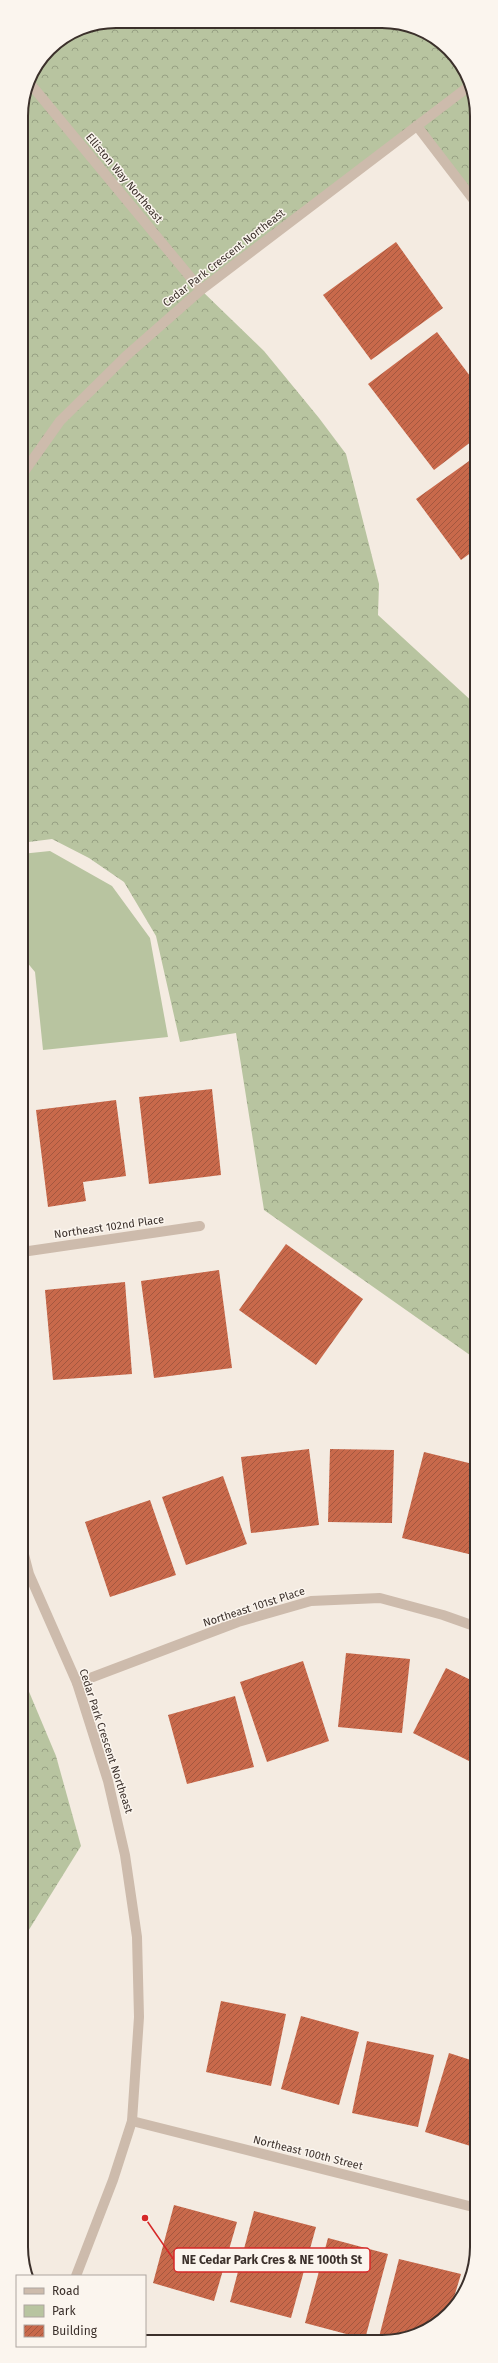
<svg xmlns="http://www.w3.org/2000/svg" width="498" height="2363" font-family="'Fira Sans',sans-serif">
<defs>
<pattern id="forest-crowns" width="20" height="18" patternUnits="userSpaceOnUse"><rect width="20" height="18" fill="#b8c4a0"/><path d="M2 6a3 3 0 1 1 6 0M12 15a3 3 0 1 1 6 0" fill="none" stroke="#97a083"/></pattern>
<pattern id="building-hatch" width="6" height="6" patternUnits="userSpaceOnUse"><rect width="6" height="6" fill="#c8694b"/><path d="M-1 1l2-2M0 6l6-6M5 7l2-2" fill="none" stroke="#a4573f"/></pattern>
</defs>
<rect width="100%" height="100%" fill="#f4ebe1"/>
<g fill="url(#forest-crowns)">
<polygon points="116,21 400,23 453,53 476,104 476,203 417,126 201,290 264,351 319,418 346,454 379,584 378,615 476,705 477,1360 264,1210 236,1033 180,1042 156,936 124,882 89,858 52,839 21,843 21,110 28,80 49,49 80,28"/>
<polygon points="22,1675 56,1756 81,1846 22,1941"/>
</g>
<polygon fill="#b8c4a0" points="50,851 112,886 150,938 168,1037 43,1050 35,972 21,955 21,854"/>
<g fill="url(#building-hatch)">
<polygon points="396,242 443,308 371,360 323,295"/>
<polygon points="437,332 476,384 476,438 434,470 368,384"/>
<polygon points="476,456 476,549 461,560 416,499"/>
<polygon points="212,1089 221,1175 149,1184 139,1097"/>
<polygon points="116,1100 126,1176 83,1182 86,1201 48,1207 36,1110"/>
<polygon points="286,1244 363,1299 316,1365 239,1310"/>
<polygon points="219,1270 232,1368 154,1378 141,1281"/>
<polygon points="125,1282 132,1374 53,1380 45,1290"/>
<polygon points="309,1449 319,1525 251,1533 241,1457"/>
<polygon points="330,1449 394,1450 392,1523 328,1522"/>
<polygon points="424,1452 477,1465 477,1556 402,1538"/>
<polygon points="223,1476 247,1544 186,1565 162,1497"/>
<polygon points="150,1500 176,1575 110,1597 85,1522"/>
<polygon points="346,1653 410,1659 402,1733 338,1727"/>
<polygon points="303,1661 329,1741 267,1762 240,1682"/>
<polygon points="446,1668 477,1683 477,1746 469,1761 413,1733"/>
<polygon points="235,1696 254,1767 187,1784 168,1715"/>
<polygon points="221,2001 286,2014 271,2086 206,2072"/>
<polygon points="301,2016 359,2032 339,2105 281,2089"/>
<polygon points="367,2041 434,2055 418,2127 352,2113"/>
<polygon points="449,2053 477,2062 477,2148 425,2132"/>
<polygon points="174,2205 237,2222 214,2301 153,2283"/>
<polygon points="254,2211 316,2227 291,2318 230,2302"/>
<polygon points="328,2238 388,2254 365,2339 305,2323"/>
<polygon points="399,2259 461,2274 449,2314 424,2332 394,2341 378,2341"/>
</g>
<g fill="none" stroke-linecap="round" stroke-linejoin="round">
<g stroke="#cdbbac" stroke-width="10">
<polyline points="28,81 201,290"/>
<polyline points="417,126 476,203"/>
<polyline points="21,476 60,421 126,356 201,290 468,87"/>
<polyline points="22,1252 200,1226"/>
<polyline points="22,1547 29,1574 77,1683 108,1781 125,1855 137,1937 139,2017 132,2121 113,2180 76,2276"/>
<polyline points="77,1683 238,1622 311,1601 380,1598 443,1615 477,1627"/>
<polyline points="132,2121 477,2208"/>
</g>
</g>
<g text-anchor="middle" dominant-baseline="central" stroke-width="3" stroke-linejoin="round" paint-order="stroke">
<g font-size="11" fill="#3b302b" stroke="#fbf5ee">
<text transform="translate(124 178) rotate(50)">Elliston Way Northeast</text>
<text transform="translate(224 258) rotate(-38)">Cedar Park Crescent Northeast</text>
<text transform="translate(109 1227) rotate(-8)">Northeast 102nd Place</text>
<text transform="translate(254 1607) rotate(-18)">Northeast 101st Place</text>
<text transform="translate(106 1741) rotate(72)">Cedar Park Crescent Northeast</text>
<text transform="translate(308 2153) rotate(14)">Northeast 100th Street</text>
</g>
</g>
<path d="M0 0H498V2363H0ZM116 28H382A88 88 0 0 1 470 116V2247A88 88 0 0 1 382 2335H116A88 88 0 0 1 28 2247V116A88 88 0 0 1 116 28Z" fill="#fbf5ee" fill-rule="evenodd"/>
<path fill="none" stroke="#3b302b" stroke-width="2" d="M116 28H382A88 88 0 0 1 470 116V2247A88 88 0 0 1 382 2335H116A88 88 0 0 1 28 2247V116A88 88 0 0 1 116 28Z"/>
<path fill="none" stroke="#d62828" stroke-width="1.5" d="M145 2218L174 2260"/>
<circle fill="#d62828" stroke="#fbf5ee" stroke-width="1.5" cx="145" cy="2218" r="4"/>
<rect fill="#fbf5ee" stroke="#d62828" stroke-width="1.5" x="174" y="2248" width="196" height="24" rx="4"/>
<g font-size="12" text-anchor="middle" font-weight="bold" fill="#3b302b">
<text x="272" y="2264">NE Cedar Park Cres &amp; NE 100th St</text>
</g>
<rect x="16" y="2275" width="130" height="72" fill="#fbf5ee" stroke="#aea6a0"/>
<rect x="24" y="2288" width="20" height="6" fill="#cdbbac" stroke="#aea6a0"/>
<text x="52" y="2295" font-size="12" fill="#3b302b">Road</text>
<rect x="24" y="2305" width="20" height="12" fill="#b8c4a0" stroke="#aea6a0"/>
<text x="52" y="2315" font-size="12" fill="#3b302b">Park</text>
<rect x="24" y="2325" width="20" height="12" fill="url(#building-hatch)" stroke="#aea6a0"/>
<text x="52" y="2335" font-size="12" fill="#3b302b">Building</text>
</svg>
